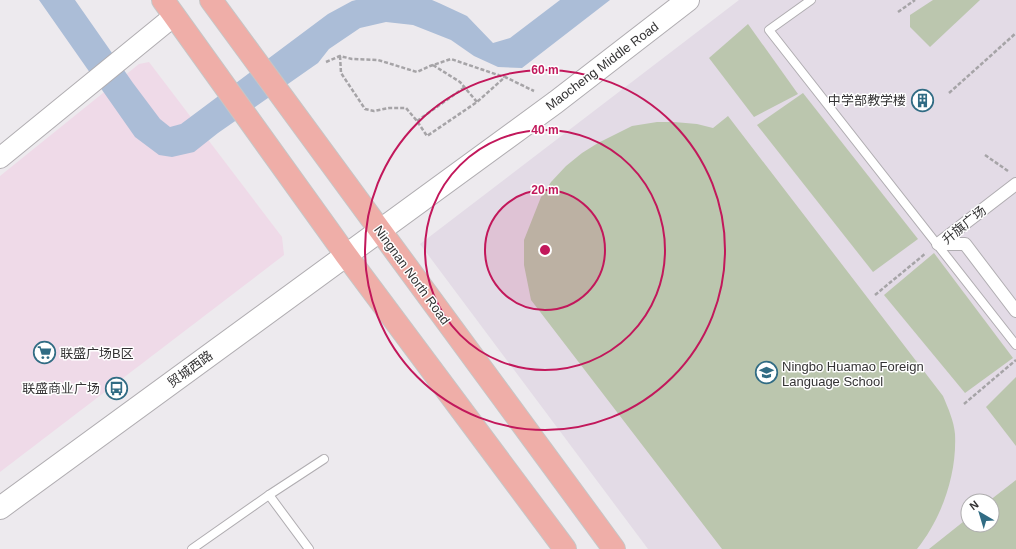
<svg xmlns="http://www.w3.org/2000/svg" width="1016" height="549" font-family="Helvetica,'Noto Sans SC',sans-serif">
<rect width="100%" height="100%" fill="#edeaee"/>
<polygon fill="#efdae8" points="149,62 282,237 284,255 0,472 0,176 139,64"/>
<path fill="#e3dbe6" fill-rule="evenodd" d="M739,0H1016V549H648L420,244ZM968,501H992V525H968Z"/>
<g fill="#bbc6ae">
<polygon points="933,0 980,0 930,47 910,27 910,15"/>
<polygon points="748,24 798,94 754,117 709,58"/>
<polygon points="803,93 918,239 873,272 757,125"/>
<path d="M728,116L943,396C948,408 954,421 955,434C957,474 942,518 917,549H722L531,300L524,265V240L541,197L551,182L566,166L582,153L598,143L632,126L657,122H674L697,124L713,128Z"/>
<polygon points="934,253 1013,358 965,393 884,295"/>
<polygon points="1016,377 1016,446 986,407"/>
<polygon points="1016,480 1016,549 929,549 968,518 968,525 992,525 992,501 989,501"/>
</g>
<polygon fill="#abbdd7" points="39,0 75,0 133,83 160,119 170,127 181,124 328,14 352,1 356,0 432,0 439,3 467,16 493,43 510,38 560,0 610,0 522,68 498,67 474,56 451,40 413,25 386,22 360,28 329,49 318,63 218,133 194,152 172,157 159,155 135,137"/>
<g fill="none" stroke-linecap="round" stroke-linejoin="round">
<defs>
<g id="service">
<polyline points="811,0 769,30 1016,345"/>
<polyline points="269,495 309,549"/>
<polyline points="192,549 269,495 324,459"/>
</g>
<polyline id="pedestrian" points="1016,184 938,244 965,244 1016,311"/>
<polyline id="tertiary" points="0,158 174,16"/>
<polyline id="secondary" points="0,508 556,102 688,0"/>
<g id="primary">
<polyline points="163,0 346,255 565,549"/>
<polyline points="211,0 614,549"/>
</g>
</defs>
<use href="#service" stroke="#b0adb1" stroke-width="10"/>
<use href="#pedestrian" stroke="#b0adb1" stroke-width="14"/>
<use href="#tertiary" stroke="#b0adb1" stroke-width="22"/>
<use href="#secondary" stroke="#b0adb1" stroke-width="24"/>
<use href="#primary" stroke="#c6c6c6" stroke-width="24"/>
<g stroke="#a6a4a7" stroke-width="2.5" stroke-dasharray="4 2" stroke-linecap="butt">
<polyline points="898,12 915,0"/>
<polyline points="340,56 341,73 365,109 374,111 389,108 406,108 417,121 427,136 477,102 505,77 534,91"/>
<polyline points="326,62 340,56 352,59 378,60 417,72 430,66 451,59 504,77"/>
<polyline points="433,65 460,82 477,102"/>
<polyline points="949,93 1016,33"/>
<polyline points="417,121 465,87"/>
<polyline points="985,155 1008,171"/>
<polyline points="875,295 926,253"/>
<polyline points="964,404 1016,360"/>
</g>
<use href="#service" stroke="#fff" stroke-width="8"/>
<use href="#pedestrian" stroke="#fff" stroke-width="12"/>
<use href="#tertiary" stroke="#fff" stroke-width="20"/>
<use href="#secondary" stroke="#fff" stroke-width="22"/>
<use href="#primary" stroke="#efaea8" stroke-width="22"/>
</g>
<circle cx="545" cy="250" r="60" fill="#c2185b" fill-opacity=".12"/>
<g fill="none" stroke="#c2185b" stroke-width="2">
<circle cx="545" cy="250" r="60"/>
<circle cx="545" cy="250" r="120"/>
<circle cx="545" cy="250" r="180"/>
</g>
<defs>
<symbol id="building-ring" viewBox="-11 -11 22 22"><circle r="9.5" fill="#fff" stroke="#316c84" stroke-width="1.5"/><path d="M-4-6H4V6H1V3H-1V6H-4ZM-2.5-4.3h1.7v1.8h-1.7ZM.8-4.3h1.7v1.8H.8ZM-2.5-1h1.7V.8h-1.7ZM.8-1h1.7V.8H.8Z" fill="#316c84"/></symbol>
<symbol id="supermarket-ring" viewBox="-11 -11 22 22"><circle r="9.5" fill="#fff" stroke="#316c84" stroke-width="1.5"/><path d="M-6-5.5h2.5l.6 2H6L4.5 2H-2.5L-4.4-4H-6ZM-1.5 3.2a1.3 1.3 0 1 0 .1 0ZM3 3.2a1.3 1.3 0 1 0 .1 0Z" fill="#316c84"/></symbol>
<symbol id="school-ring" viewBox="-11 -11 22 22"><circle r="9.5" fill="#fff" stroke="#316c84" stroke-width="1.5"/><path d="M0-5L7-2L0 1L-7-2ZM-4 1L0 2.5L4 1V4Q0 6-4 4Z" fill="#316c84"/></symbol>
<symbol id="bus-ring" viewBox="-11 -11 22 22"><circle r="9.5" fill="#fff" stroke="#316c84" stroke-width="1.5"/><path d="M-5-6H5V4H4V6H2V4H-2V6H-4V4H-5ZM-3.5-4V0h7V-4ZM-3.5 1.2v1.5H-2V1.2ZM2 1.2v1.5H3.5V1.2Z" fill="#316c84"/></symbol>
</defs>
<g fill-rule="evenodd">
<use href="#building-ring" x="910" y="88" width="25" height="25"/>
<use href="#supermarket-ring" x="32" y="340" width="25" height="25"/>
<use href="#school-ring" x="754" y="360" width="25" height="25"/>
<use href="#bus-ring" x="104" y="376" width="25" height="25"/>
</g>
<g text-anchor="middle" dominant-baseline="central" stroke-width="3" stroke-linejoin="round" paint-order="stroke">
<g font-size="13" fill="#343334" stroke="#fff">
<text transform="translate(602 66) rotate(-37)">Maocheng Middle Road</text>
<text transform="translate(964 225) rotate(-39)">升旗广场</text>
<text transform="translate(412 275) rotate(54)">Ningnan North Road</text>
<text transform="translate(190 369) rotate(-36)">贸城西路</text>
</g>
<g font-size="13" fill="#343334" stroke="#fff" text-anchor="end">
<text x="906" y="100">中学部教学楼</text>
<text x="60" y="353" text-anchor="start">联盛广场B区</text>
<text x="782" y="366" text-anchor="start">Ningbo Huamao Foreign<tspan x="782" dy="15">Language School</tspan></text>
<text x="100" y="388">联盛商业广场</text>
</g>
</g>
<circle cx="545" cy="250" r="6" fill="#c2185b" stroke="#fff" stroke-width="2"/>
<g font-size="12" text-anchor="middle" font-weight="bold" fill="#c2185b" stroke="#fff" stroke-width="3" stroke-linejoin="round" paint-order="stroke">
<text x="545" y="74">60 m</text>
<text x="545" y="134">40 m</text>
<text x="545" y="194">20 m</text>
</g>
<g transform="translate(980 513) rotate(322)"><circle r="19" fill="#ffffff" stroke="#aeadae"/>
<path d="M0-3L7 15L0 10L-7 15Z" fill="#316c84"/>
<text y="-6" font-size="11" font-weight="bold" text-anchor="middle" fill="#343334">N</text>
</g>
</svg>
